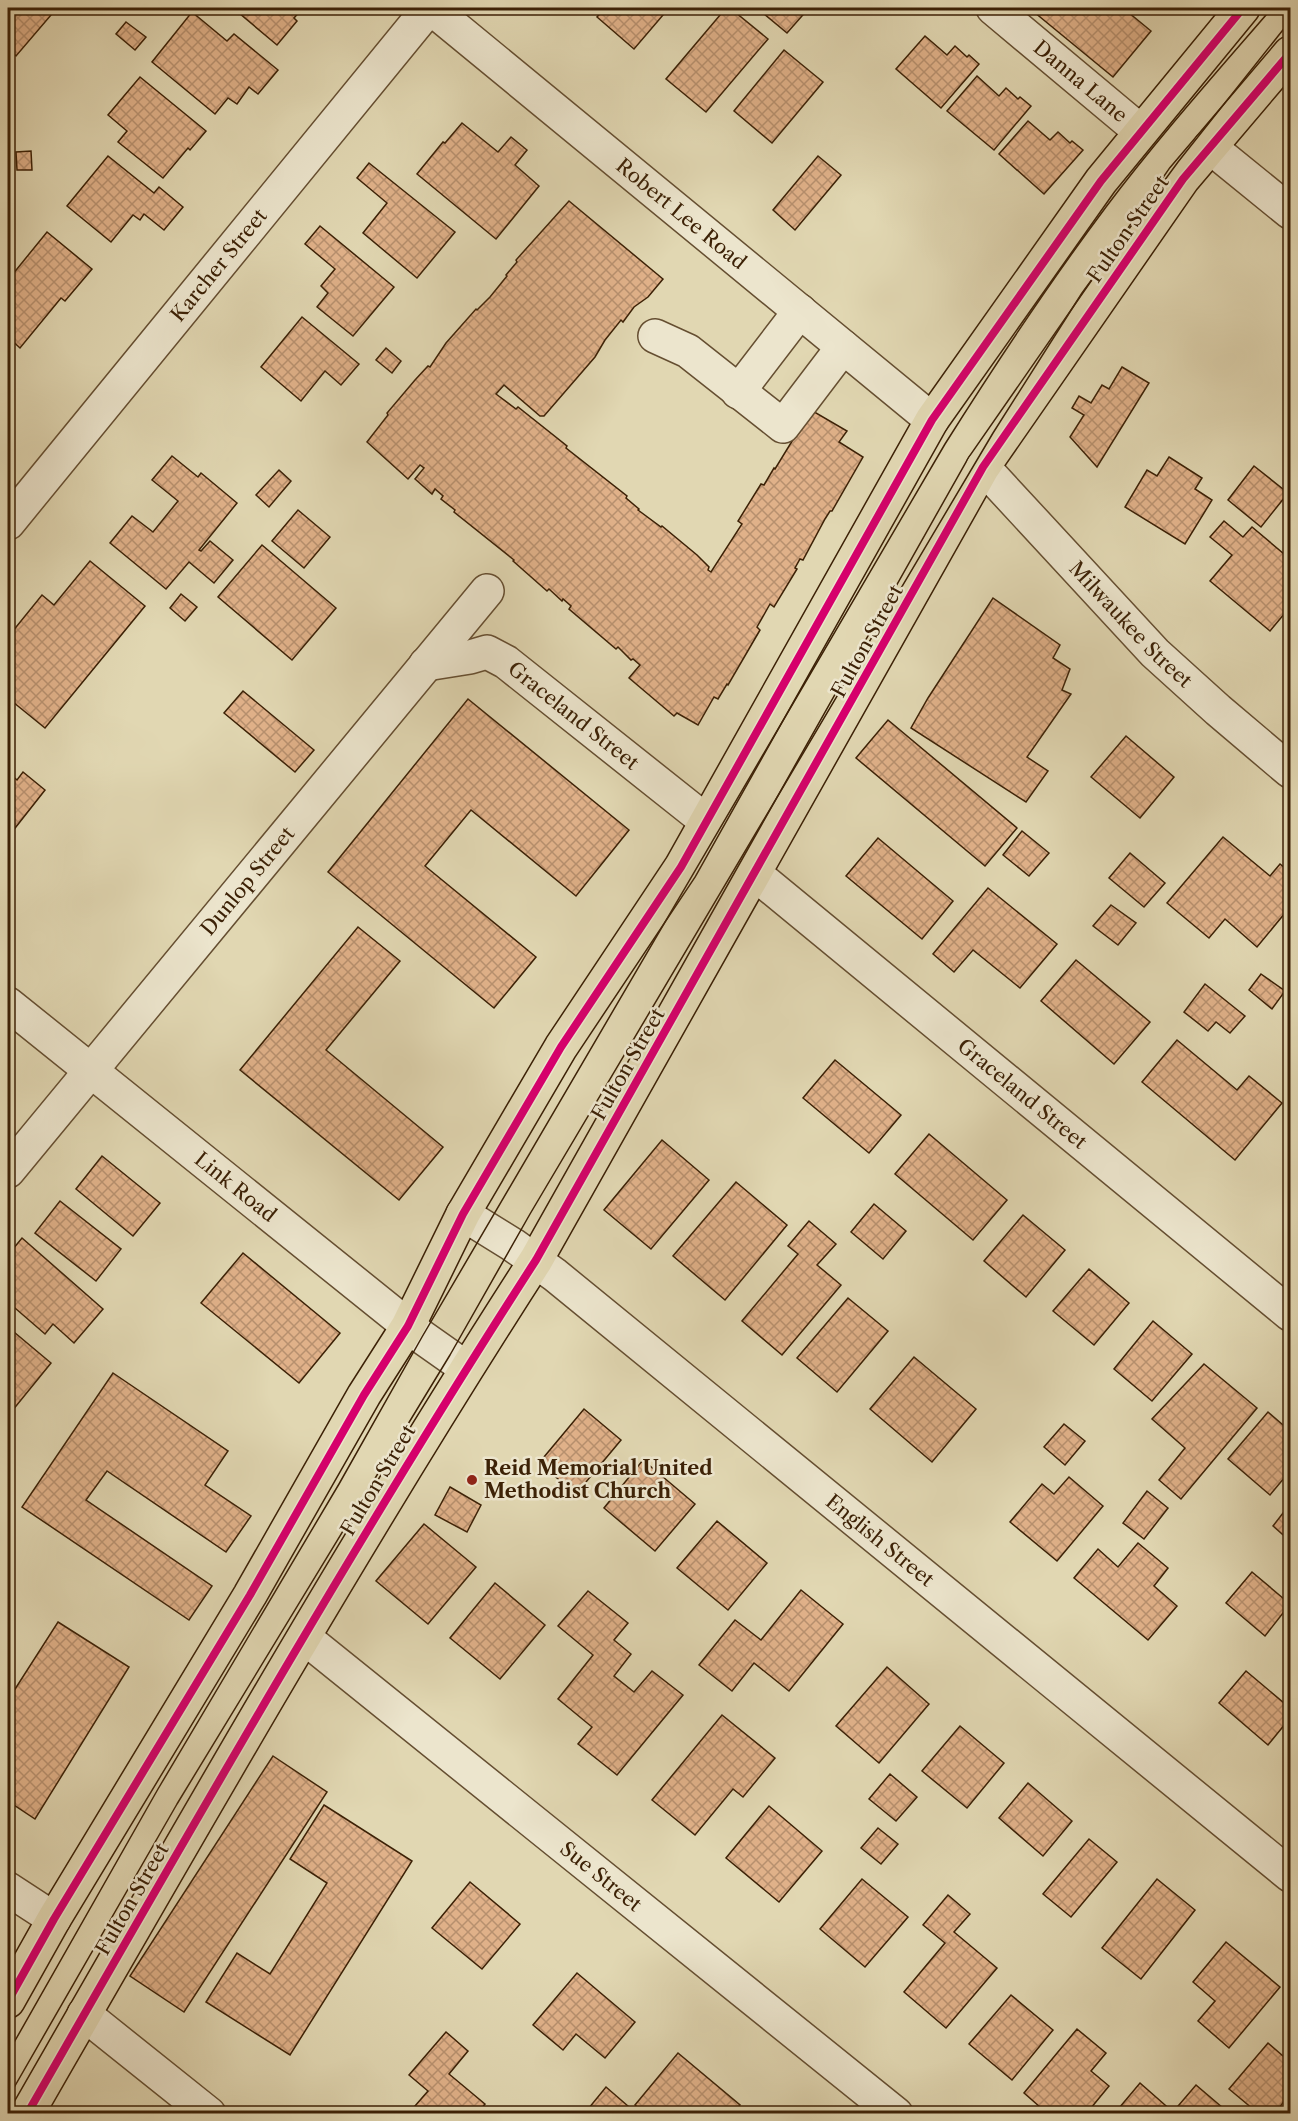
<svg xmlns="http://www.w3.org/2000/svg" width="1298" height="2121" font-family="'Libre Caslon Text',serif">
<defs>
<pattern id="building-cross-hatch" width="8" height="8" patternUnits="userSpaceOnUse" patternTransform="scale(1.5)"><rect width="8" height="8" fill="#e0b189"/><path d="M0 0l8 8M0 8l8-8" fill="none" stroke="#b7906e"/></pattern>
</defs>
<rect width="100%" height="100%" fill="#e1d7b2"/>
<filter id="stains"><feTurbulence type="fractalNoise" baseFrequency=".00333" numOctaves="4"/><feColorMatrix values="0 0 0 0 .2 0 0 0 0 .09 0 0 0 0 .02 0 0 0 .5 -.17"/></filter>
<radialGradient id="worn" r=".72"><stop offset=".6" stop-color="#630" stop-opacity="0"/><stop offset="1" stop-color="#630" stop-opacity=".3"/></radialGradient>
<g fill="url(#building-cross-hatch)" stroke="#3c2106" stroke-width="1.5">
<polygon points="8,8 57,8 16,56 8,48"/>
<polygon points="233,8 303,8 294,18 297,21 277,45"/>
<polygon points="605,8 669,8 634,49 597,17"/>
<polygon points="726,8 730,8 768,39 706,112 666,79"/>
<polygon points="757,8 809,8 787,33"/>
<polygon points="1038,8 1123,8 1151,31 1113,77 1034,12"/>
<polygon points="192,12 227,41 234,34 278,70 258,94 249,87 237,104 228,98 215,114 152,62"/>
<polygon points="126,22 146,37 135,50 116,34"/>
<polygon points="925,36 947,55 955,46 967,57 969,55 979,64 941,108 896,69"/>
<polygon points="784,50 823,82 772,143 734,111"/>
<polygon points="977,76 999,96 1006,88 1018,99 1020,97 1031,106 994,150 947,111"/>
<polygon points="140,77 206,131 190,150 188,148 163,178 118,142 127,131 108,115"/>
<polygon points="1028,121 1050,140 1058,132 1070,143 1072,141 1083,150 1044,194 999,154"/>
<polygon points="462,123 498,152 511,137 527,150 515,165 539,186 496,239 417,174 443,142 445,143"/>
<polygon points="31,151 32,170 17,170 16,152"/>
<polygon points="108,156 154,193 159,187 183,207 164,230 144,214 140,220 133,215 111,242 67,206"/>
<polygon points="818,156 841,175 795,230 773,210"/>
<polygon points="369,163 455,232 417,278 363,233 387,203 357,178"/>
<polygon points="569,201 663,279 648,297 634,307 623,322 621,320 605,340 595,357 544,416 540,416 504,385 496,394 516,409 518,407 567,446 566,448 627,496 626,498 639,509 638,510 661,527 662,526 697,555 709,567 708,570 711,572 742,524 738,521 761,484 764,485 774,468 775,469 811,410 847,431 839,442 863,457 832,511 830,511 825,519 803,560 800,559 795,568 797,569 774,607 770,604 757,627 760,630 728,685 727,684 718,699 714,697 698,725 677,713 674,716 629,678 640,665 633,659 631,660 618,647 616,649 569,609 571,606 563,599 562,601 549,589 547,591 513,561 514,560 454,512 455,510 441,499 443,496 435,489 432,494 415,479 424,468 420,465 408,479 367,442 388,415 387,413 415,380 428,366 430,367 446,343 476,309 477,310 490,297 507,276 506,275 517,262 516,260"/>
<polygon points="320,226 394,287 353,336 317,307 328,293 321,286 335,269 305,244"/>
<polygon points="47,232 92,269 65,301 61,298 20,348 8,337 8,280"/>
<polygon points="302,317 359,364 341,385 325,371 301,401 261,367"/>
<polygon points="386,348 401,361 392,373 376,360"/>
<polygon points="1122,367 1149,383 1097,467 1070,437 1084,415 1072,408 1079,396 1091,403 1102,385 1109,389"/>
<polygon points="172,456 198,477 201,473 237,503 199,550 201,551 210,541 233,560 214,583 189,562 166,589 110,543 132,516 153,532 178,501 152,480"/>
<polygon points="1169,457 1202,478 1195,489 1212,500 1185,544 1125,507 1147,470 1157,476"/>
<polygon points="1254,466 1288,493 1261,527 1228,500"/>
<polygon points="279,470 291,481 269,507 256,495"/>
<polygon points="298,510 330,537 304,568 272,541"/>
<polygon points="1224,521 1243,537 1252,527 1290,559 1290,607 1270,631 1210,581 1232,555 1210,537"/>
<polygon points="262,545 336,608 292,660 218,597"/>
<polygon points="90,561 145,606 45,728 8,698 8,637 42,595 54,605"/>
<polygon points="181,594 197,607 185,621 170,608"/>
<polygon points="993,598 1060,645 1053,658 1070,669 1062,690 1071,694 1027,757 1048,771 1026,802 911,728 928,698"/>
<polygon points="243,691 314,750 295,772 224,713"/>
<polygon points="468,699 629,830 576,896 471,810 425,866 536,957 494,1008 328,872"/>
<polygon points="888,720 1017,828 985,866 856,758"/>
<polygon points="1126,736 1174,777 1140,818 1091,777"/>
<polygon points="8,772 17,780 23,772 45,790 8,837"/>
<polygon points="1022,831 1049,853 1029,876 1003,855"/>
<polygon points="1223,837 1270,876 1280,864 1290,872 1290,907 1257,947 1225,919 1209,938 1167,903"/>
<polygon points="878,838 953,901 922,939 846,876"/>
<polygon points="1130,853 1165,883 1144,907 1109,878"/>
<polygon points="988,888 1057,944 1020,988 973,950 954,972 933,954"/>
<polygon points="1111,905 1136,923 1118,945 1093,926"/>
<polygon points="358,927 400,961 326,1050 443,1147 399,1200 240,1070"/>
<polygon points="1076,960 1150,1022 1114,1064 1041,1001"/>
<polygon points="1261,974 1285,991 1272,1009 1249,990"/>
<polygon points="1205,984 1245,1016 1230,1033 1216,1022 1208,1031 1184,1012"/>
<polygon points="1177,1040 1237,1090 1249,1076 1282,1103 1235,1160 1142,1082"/>
<polygon points="835,1060 901,1115 869,1153 803,1098"/>
<polygon points="929,1134 1007,1200 973,1240 895,1174"/>
<polygon points="662,1140 709,1180 651,1249 604,1210"/>
<polygon points="102,1156 160,1203 133,1236 76,1189"/>
<polygon points="736,1182 787,1225 725,1300 673,1256"/>
<polygon points="60,1201 121,1249 96,1281 35,1233"/>
<polygon points="874,1204 906,1231 883,1259 851,1232"/>
<polygon points="1023,1215 1065,1250 1026,1297 984,1261"/>
<polygon points="809,1221 836,1244 817,1265 841,1285 782,1355 742,1321 798,1254 788,1246"/>
<polygon points="22,1238 103,1309 74,1343 53,1324 45,1334 8,1302 8,1255"/>
<polygon points="243,1253 340,1333 299,1383 201,1303"/>
<polygon points="1089,1269 1129,1303 1094,1345 1053,1311"/>
<polygon points="848,1298 888,1331 837,1392 797,1358"/>
<polygon points="1153,1321 1192,1354 1152,1401 1114,1369"/>
<polygon points="8,1327 51,1363 8,1416"/>
<polygon points="914,1357 976,1409 932,1462 870,1409"/>
<polygon points="1204,1364 1257,1408 1181,1499 1159,1480 1185,1448 1152,1419"/>
<polygon points="113,1373 228,1451 205,1485 251,1516 226,1552 107,1471 86,1500 212,1586 189,1620 22,1507"/>
<polygon points="584,1409 621,1440 576,1494 539,1463"/>
<polygon points="1268,1412 1290,1431 1290,1471 1270,1495 1228,1459"/>
<polygon points="1064,1424 1085,1441 1065,1465 1044,1447"/>
<polygon points="643,1460 695,1504 655,1551 604,1508"/>
<polygon points="1069,1477 1103,1506 1057,1561 1010,1522 1042,1484 1054,1494"/>
<polygon points="450,1487 481,1505 467,1532 435,1515"/>
<polygon points="1147,1491 1168,1508 1144,1539 1123,1523"/>
<polygon points="1290,1504 1290,1541 1273,1526"/>
<polygon points="717,1521 767,1563 728,1610 677,1568"/>
<polygon points="424,1524 476,1567 428,1624 376,1581"/>
<polygon points="1138,1543 1168,1568 1154,1586 1177,1606 1148,1640 1074,1578 1098,1549 1118,1567"/>
<polygon points="1252,1572 1290,1604 1265,1636 1226,1603"/>
<polygon points="495,1583 545,1625 500,1679 450,1638"/>
<polygon points="801,1590 843,1624 789,1691 754,1663 732,1691 699,1665 735,1620 761,1640"/>
<polygon points="588,1591 628,1623 614,1640 631,1654 614,1676 634,1692 652,1671 683,1695 617,1775 578,1744 592,1727 558,1699 593,1655 558,1626"/>
<polygon points="58,1622 129,1667 35,1819 8,1801 8,1700"/>
<polygon points="887,1667 929,1704 879,1763 836,1726"/>
<polygon points="1246,1671 1290,1708 1290,1718 1268,1745 1219,1703"/>
<polygon points="722,1715 775,1758 743,1797 733,1789 695,1835 652,1800"/>
<polygon points="960,1726 1004,1763 967,1808 922,1771"/>
<polygon points="273,1756 327,1792 184,2012 130,1976"/>
<polygon points="890,1774 917,1797 896,1821 869,1799"/>
<polygon points="1028,1783 1072,1821 1043,1856 999,1818"/>
<polygon points="324,1805 412,1861 290,2055 206,2002 237,1953 270,1974 327,1883 290,1859"/>
<polygon points="769,1806 822,1851 779,1902 726,1858"/>
<polygon points="878,1828 898,1844 881,1864 861,1848"/>
<polygon points="1089,1839 1117,1862 1071,1917 1043,1894"/>
<polygon points="862,1879 908,1917 865,1967 820,1929"/>
<polygon points="1157,1879 1195,1910 1141,1979 1102,1948"/>
<polygon points="470,1882 520,1924 482,1969 432,1928"/>
<polygon points="948,1895 970,1914 954,1932 997,1968 946,2028 904,1992 945,1943 923,1925"/>
<polygon points="1226,1942 1280,1987 1229,2048 1198,2021 1215,2001 1193,1982"/>
<polygon points="577,1973 635,2022 605,2058 576,2034 563,2050 533,2025"/>
<polygon points="1011,1995 1053,2030 1012,2080 969,2044"/>
<polygon points="1077,2029 1106,2053 1091,2071 1109,2086 1086,2114 1048,2114 1024,2093"/>
<polygon points="446,2032 468,2051 449,2074 485,2104 477,2114 408,2114 428,2091 409,2075"/>
<polygon points="1268,2043 1290,2062 1290,2094 1274,2114 1259,2114 1229,2089"/>
<polygon points="678,2053 740,2105 734,2114 645,2114 635,2105"/>
<polygon points="1140,2083 1173,2112 1196,2085 1230,2114 1114,2114"/>
<polygon points="606,2087 636,2113 635,2114 584,2114"/>
</g>
<g fill="none" stroke-linecap="round" stroke-linejoin="round">
<defs>
<g id="minor">
<path id="s1" d="M431,8L932,420"/>
<path id="s2" d="M993,8L1140,131"/>
<polyline points="1210,147 1290,212"/>
<polyline points="655,336 688,351 783,426 843,347"/>
<polyline points="738,392 800,311"/>
<path id="s3" d="M983,467L1155,653L1218,710L1290,771"/>
<path id="s4" d="M8,523L429,8"/>
<path id="s5" d="M426,664L470,657L487,652L506,662L706,821"/>
<path id="s6" d="M755,874L1290,1314"/>
<path id="s7" d="M8,1004L422,1337L466,1368"/>
<path id="s8" d="M8,1171L487,591"/>
<path id="s9" d="M463,1214L513,1245L555,1275L1290,1875"/>
<path id="s10" d="M305,1638L896,2114"/>
<polyline points="8,1889 54,1919"/>
<polyline points="84,2014 209,2114"/>
</g>
<g id="major">
<polyline points="8,2001 54,1919 250,1595 364,1395 408,1326 463,1214 561,1047 681,867 932,420 1101,181 1243,8"/>
<path d="M27,2114C192,1827 356,1539 536,1260L983,467L1183,179L1290,53"/>
</g>
</defs>
<use href="#minor" stroke="#654e31" stroke-width="36"/>
<use href="#major" stroke="#3c2106" stroke-width="36"/>
<use href="#minor" stroke="#ece5cd" stroke-width="33"/>
<use href="#major" stroke="#e1d7b2" stroke-width="33"/>
<g stroke="#3c2106" stroke-width="1.5">
<path d="M8,2053L158,1789L339,1484L422,1337L945,444C996,363 1049,283 1106,207C1158,138 1216,73 1272,8"/>
<polyline points="8,2098 177,1804 450,1355 530,1214 993,433 1082,293 1178,162 1290,21"/>
</g>
<defs>
<g id="cycleway">
<polyline points="8,2001 54,1919 250,1595 364,1395 408,1326 463,1214 561,1047 681,867 932,420 1101,181 1243,8"/>
<path d="M27,2114C192,1827 356,1539 536,1260L983,467L1183,179L1290,53"/>
</g>
</defs>
<use href="#cycleway" stroke="#ece5cd" stroke-width="11"/>
<use href="#cycleway" stroke="#d6006c" stroke-width="8"/>
</g>
<circle fill="#8f2418" stroke="#ece5cd" stroke-width="2" cx="472" cy="1480" r="6"/>
<g text-anchor="middle" dominant-baseline="central" stroke-width="5" stroke-linejoin="round" paint-order="stroke">
<g font-size="20" fill="#3c2106" stroke="#ece5cd">
<text stroke="none"><textPath href="#s2" startOffset="114">Danna Lane</textPath></text>
<text stroke="none"><textPath href="#s1" startOffset="324">Robert Lee Road</textPath></text>
<text transform="translate(1128 229) rotate(-55)">Fulton Street</text>
<text stroke="none"><textPath href="#s4" startOffset="333">Karcher Street</textPath></text>
<text stroke="none"><textPath href="#s3" startOffset="216">Milwaukee Street</textPath></text>
<text transform="translate(867 641) rotate(-61)">Fulton Street</text>
<text stroke="none"><textPath href="#s5" startOffset="170">Graceland Street</textPath></text>
<text stroke="none"><textPath href="#s8" startOffset="376">Dunlop Street</textPath></text>
<text transform="translate(628 1064) rotate(-60)">Fulton Street</text>
<text stroke="none"><textPath href="#s6" startOffset="346">Graceland Street</textPath></text>
<text stroke="none"><textPath href="#s7" startOffset="292">Link Road</textPath></text>
<text transform="translate(378 1480) rotate(-59)">Fulton Street</text>
<text stroke="none"><textPath href="#s9" startOffset="530">English Street</textPath></text>
<text stroke="none"><textPath href="#s10" startOffset="380">Sue Street</textPath></text>
<text transform="translate(132 1899) rotate(-60)">Fulton Street</text>
</g>
<g font-size="20" font-weight="bold" fill="#3c2106" stroke="#ece5cd" text-anchor="start">
<text x="484" y="1468">Reid Memorial United<tspan x="484" dy="23">Methodist Church</tspan></text>
</g>
</g>
<rect width="1298" height="2121" fill="none" stroke="#e1d7b2" stroke-width="30"/>
<rect x="9" y="9" width="1280" height="2103" fill="none" stroke="#3c2106" stroke-width="3"/>
<rect x="15" y="15" width="1268" height="2091" fill="none" stroke="#3c2106" stroke-width="1.5"/>
<rect width="100%" height="100%" filter="url(#stains)"/>
<rect width="100%" height="100%" fill="url(#worn)"/>
</svg>
